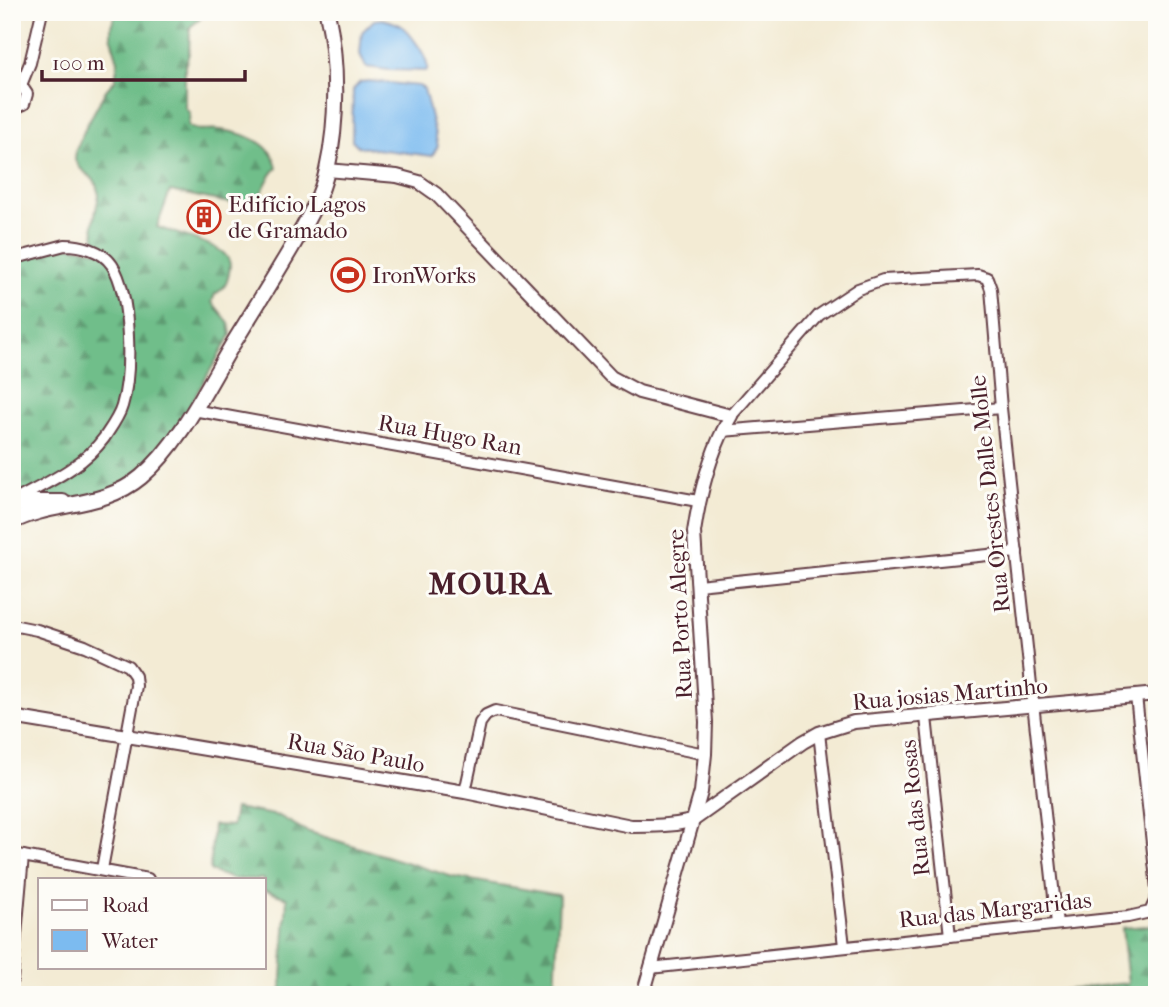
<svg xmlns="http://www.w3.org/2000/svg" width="1169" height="1007" font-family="'IM FELL French Canon',serif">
<defs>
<pattern id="forest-firs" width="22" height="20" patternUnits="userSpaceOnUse" patternTransform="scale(1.75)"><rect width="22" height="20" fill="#6fbe8a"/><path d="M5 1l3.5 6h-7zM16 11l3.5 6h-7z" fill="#5d9a71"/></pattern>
</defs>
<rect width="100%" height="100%" fill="#fdfcf7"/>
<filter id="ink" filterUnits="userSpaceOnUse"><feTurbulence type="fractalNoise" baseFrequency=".0143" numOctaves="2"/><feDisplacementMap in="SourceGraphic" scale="14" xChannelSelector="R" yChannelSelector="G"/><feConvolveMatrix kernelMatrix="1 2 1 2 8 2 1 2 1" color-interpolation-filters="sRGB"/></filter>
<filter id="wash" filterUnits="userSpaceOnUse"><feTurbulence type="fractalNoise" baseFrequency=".00686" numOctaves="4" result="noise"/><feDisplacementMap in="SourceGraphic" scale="28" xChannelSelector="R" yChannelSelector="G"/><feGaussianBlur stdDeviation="1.57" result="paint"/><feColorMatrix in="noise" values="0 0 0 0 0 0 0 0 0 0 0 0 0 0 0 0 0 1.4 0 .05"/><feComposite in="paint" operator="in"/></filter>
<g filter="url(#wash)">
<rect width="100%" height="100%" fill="#f3ebd4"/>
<g fill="url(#forest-firs)" stroke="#5c6e5a" stroke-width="2">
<path d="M116,12H201L200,19L190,27L189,53L185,66V107L190,114L188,126C199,133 208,128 221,130C243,133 273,142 277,168C263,180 262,203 249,207L170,191L157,227C173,233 219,244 227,257C231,262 230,267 229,273C227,284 224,289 215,294L212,302L229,323L231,335L157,461L100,498L12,502V259L65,245L97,251L93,225L99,195L95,181L80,168L75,160L76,150L86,127L106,90L115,80L118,61L111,38V26Z"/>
<polygon points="235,808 279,816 306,831 453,877 559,895 555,995 281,995 287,898 264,890 264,879 233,879 210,871 213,825 232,826"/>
<polygon points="1157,925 1157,995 1021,995 1128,983 1122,928"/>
</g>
<g fill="#7cbbf0" stroke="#636d8e" stroke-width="2">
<path d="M382,19C389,21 397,22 403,27C412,36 430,58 427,71L389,70L366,67L360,54L362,32L374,20Z"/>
<polygon points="369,81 419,86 424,89 438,146 432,156 359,147 352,140 353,90 360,82"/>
</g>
</g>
<g filter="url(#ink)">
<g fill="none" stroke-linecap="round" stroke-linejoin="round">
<defs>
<g id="minor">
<polyline points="12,83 21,85 27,94 24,104 12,109"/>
<polyline points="21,85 30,63 42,12"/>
<polyline points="12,124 16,109"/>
<path d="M12,259L65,245C81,245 102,250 112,265C131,294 132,373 122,406C119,417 110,429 104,438C82,468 44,484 12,502"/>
<polyline points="193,410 698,501"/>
<polyline points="731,416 819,315 858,289 883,280 978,275 987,278 991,289 1001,408 1057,924"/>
<polyline points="722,431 1001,408"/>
<polyline points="698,585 1017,552"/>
<polyline points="12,625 37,630 85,646 128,666 135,676 136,686 102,869"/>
<polyline points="1136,696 1157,889"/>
<polyline points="926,717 950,936"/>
<polyline points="819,733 844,946"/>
<polyline points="465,792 480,723 486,715 495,711 705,754"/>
<polyline points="12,854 148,879"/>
<polyline points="650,968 1128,917 1150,912 1157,897"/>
<polyline points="12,980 23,856"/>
</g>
<g id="tertiary">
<path d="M327,170L397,176L419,182L436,194L611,377L639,392L731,416C710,451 700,492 694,532L706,722L705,754L701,792L643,995"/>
<path d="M12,717L465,792L631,826C652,826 671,826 692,821L803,742L819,733L854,722L1157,694"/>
</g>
<g id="secondary">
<polyline points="12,505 36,502 63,502"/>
<path d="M12,522C52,501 103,509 141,477C179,445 206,389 231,347C252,313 272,281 292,247C306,222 321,198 327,170C338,121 338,62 327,12"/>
</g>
</defs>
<use href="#minor" stroke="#633e44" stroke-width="14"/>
<use href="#tertiary" stroke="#633e44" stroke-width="16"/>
<use href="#secondary" stroke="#633e44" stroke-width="18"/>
<use href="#minor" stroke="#fff" stroke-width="10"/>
<use href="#tertiary" stroke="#fff" stroke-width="12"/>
<use href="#secondary" stroke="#fff" stroke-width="14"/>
</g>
</g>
<defs>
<symbol id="building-ring" viewBox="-11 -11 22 22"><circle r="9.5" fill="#fdfcf7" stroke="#c8321e" stroke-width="1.5"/><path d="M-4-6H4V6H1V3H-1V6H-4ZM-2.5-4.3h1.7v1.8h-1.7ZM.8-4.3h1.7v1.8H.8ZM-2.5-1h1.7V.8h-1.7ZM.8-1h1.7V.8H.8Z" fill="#c8321e"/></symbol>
<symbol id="stadium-ring" viewBox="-11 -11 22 22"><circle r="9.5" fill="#fdfcf7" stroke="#c8321e" stroke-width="1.5"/><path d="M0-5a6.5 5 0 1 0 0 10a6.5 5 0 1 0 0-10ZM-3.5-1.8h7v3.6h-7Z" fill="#c8321e"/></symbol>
</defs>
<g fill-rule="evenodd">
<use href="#building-ring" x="185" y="198" width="38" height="38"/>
<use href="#stadium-ring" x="329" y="256" width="38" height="38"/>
</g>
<g text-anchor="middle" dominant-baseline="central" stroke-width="6" stroke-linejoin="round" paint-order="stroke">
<g font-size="23" fill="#4a1f2b" stroke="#fdfcf7" text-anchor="start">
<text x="228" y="204">Edifício Lagos<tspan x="228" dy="26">de Gramado</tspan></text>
<text x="372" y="275">IronWorks</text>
</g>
<g font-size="23" fill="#4a1f2b" stroke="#fdfcf7">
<text transform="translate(450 435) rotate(10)">Rua Hugo Ran</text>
<text transform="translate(990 494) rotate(-96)">Rua Orestes Dalle Molle</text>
<text transform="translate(680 614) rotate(-93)">Rua Porto Alegre</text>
<text transform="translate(950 694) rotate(-5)">Rua josias Martinho</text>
<text transform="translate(356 753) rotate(10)">Rua São Paulo</text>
<text transform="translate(915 808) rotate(-96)">Rua das Rosas</text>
<text transform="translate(995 910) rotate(-6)">Rua das Margaridas</text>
</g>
<g font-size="30" font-weight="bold" letter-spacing="2" fill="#4a1f2b" stroke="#fdfcf7">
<text x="491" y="584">MOURA</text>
</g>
</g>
<rect width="1169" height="1007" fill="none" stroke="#fdfcf7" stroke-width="42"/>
<rect x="38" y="878" width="228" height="91" fill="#fdfcf7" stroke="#b5a4a5" stroke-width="2"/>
<rect x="52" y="900" width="35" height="10" fill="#ffffff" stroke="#b5a4a5" stroke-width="2"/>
<text x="102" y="912" font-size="21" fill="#4a1f2b">Road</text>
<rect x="52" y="930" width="35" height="21" fill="#7cbbf0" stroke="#b5a4a5" stroke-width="2"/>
<text x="102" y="948" font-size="21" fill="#4a1f2b">Water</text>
<path d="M42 70v10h203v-10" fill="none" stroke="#4a1f2b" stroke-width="3.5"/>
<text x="52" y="70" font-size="21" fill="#4a1f2b" stroke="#fdfcf7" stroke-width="5" paint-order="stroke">100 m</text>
</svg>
